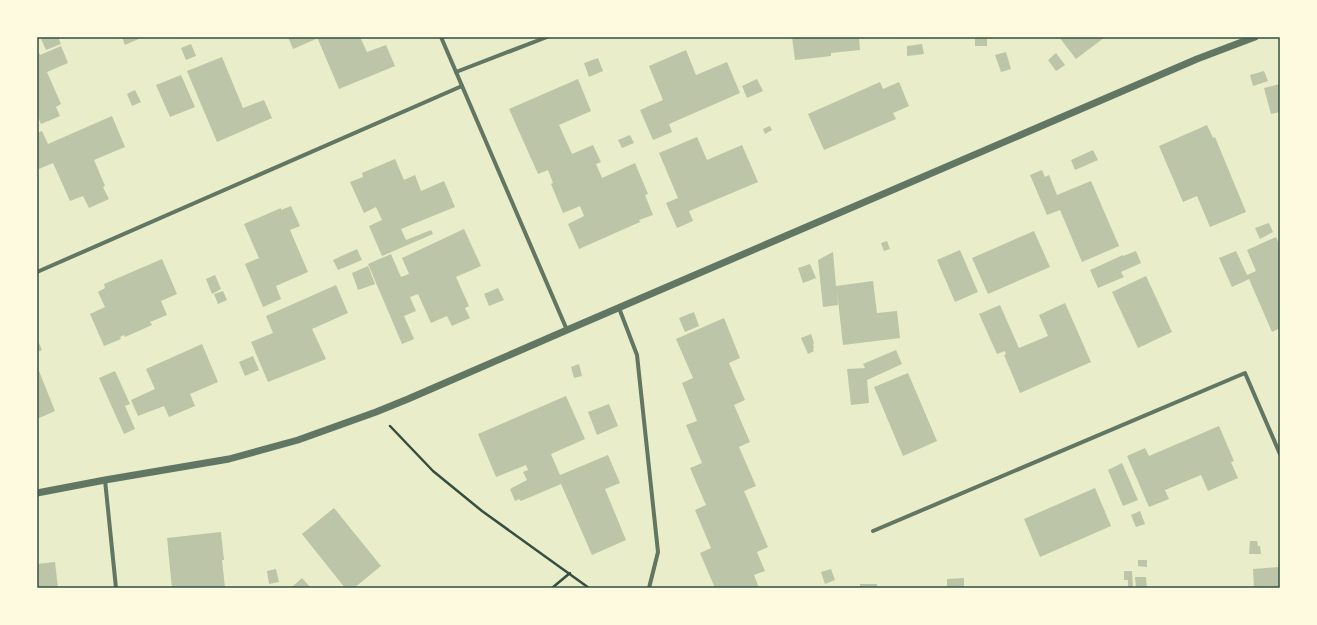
<svg xmlns="http://www.w3.org/2000/svg" width="1317" height="625" font-family="'DM Sans',sans-serif">
<rect width="100%" height="100%" fill="#e9edc9"/>
<g fill="#bcc5a7">
<polygon points="45,37 58,37 61,44 46,50 41,39"/>
<polygon points="122,37 143,37 125,45"/>
<polygon points="288,37 315,37 316,39 293,49"/>
<polygon points="317,37 360,37 367,52 386,45 395,66 339,89"/>
<polygon points="792,37 859,37 860,50 831,53 831,56 795,60"/>
<rect x="975" y="37" width="12" height="9"/>
<polygon points="1059,37 1105,37 1076,59"/>
<polygon points="191,44 196,56 186,60 181,48"/>
<polygon points="922,44 924,54 907,56 907,46"/>
<polygon points="61,46 68,63 47,72 61,104 56,107 60,116 41,124 37,115 37,49 40,55"/>
<polygon points="686,50 696,75 727,62 740,93 669,124 672,132 653,140 640,110 663,100 649,66"/>
<polygon points="1006,52 1011,69 1001,72 995,55"/>
<polygon points="1056,53 1065,65 1056,71 1048,60"/>
<polygon points="222,57 243,108 264,100 272,118 217,142 187,71"/>
<polygon points="598,58 603,71 589,77 584,63"/>
<polygon points="1264,71 1268,81 1253,86 1250,75"/>
<polygon points="181,75 195,107 170,117 156,85"/>
<polygon points="578,79 591,111 559,125 572,154 593,145 601,162 596,164 602,178 635,163 648,194 645,195 653,215 639,220 640,222 579,249 568,224 584,216 580,206 563,213 551,184 553,183 548,170 538,174 509,109"/>
<polygon points="757,79 763,91 747,98 742,86"/>
<polygon points="880,82 883,89 899,82 909,106 893,113 896,119 824,150 808,114"/>
<polygon points="1280,84 1280,112 1271,114 1264,88"/>
<polygon points="135,90 141,102 132,106 127,94"/>
<polygon points="112,116 125,147 94,160 105,186 103,187 109,199 89,208 83,196 70,201 53,163 39,169 37,163 37,133 42,131 48,144"/>
<polygon points="1207,125 1213,138 1215,137 1246,212 1210,227 1197,196 1183,202 1159,146"/>
<polygon points="770,126 772,130 765,134 763,129"/>
<polygon points="630,135 634,143 622,148 618,140"/>
<polygon points="697,137 707,160 742,145 758,182 689,211 693,221 677,228 666,203 678,198 659,153"/>
<polygon points="1093,150 1098,160 1075,170 1071,160"/>
<polygon points="395,159 404,180 415,175 421,191 444,181 455,207 401,229 406,240 431,230 433,234 382,256 369,226 382,220 376,207 364,213 350,182 363,177 362,173"/>
<polygon points="1042,170 1045,177 1049,175 1057,195 1091,181 1119,246 1082,262 1060,210 1047,215 1030,175"/>
<polygon points="291,206 300,226 290,230 308,272 276,286 281,299 263,307 245,264 259,258 244,224 281,208 281,210"/>
<polygon points="1269,223 1273,232 1260,239 1255,228"/>
<polygon points="464,229 481,266 456,277 469,306 465,308 470,318 452,326 447,316 431,323 418,294 410,297 416,311 404,316 414,339 402,344 368,264 391,254 401,277 409,274 402,258"/>
<polygon points="1034,231 1050,267 988,294 972,258"/>
<polygon points="1276,237 1280,246 1280,328 1272,332 1249,279 1232,287 1219,258 1236,251 1247,275 1256,271 1247,250"/>
<polygon points="887,241 890,249 884,251 881,243"/>
<polygon points="357,249 362,260 338,270 333,260"/>
<polygon points="960,250 978,292 955,302 937,260"/>
<polygon points="1136,251 1141,263 1121,272 1124,277 1098,288 1090,270 1123,255 1123,256"/>
<polygon points="833,252 836,286 873,281 877,313 897,311 900,338 843,345 837,291 838,305 823,307 818,260"/>
<polygon points="162,259 177,294 161,301 167,315 150,322 152,325 125,337 124,335 120,337 121,339 104,346 90,314 105,307 98,292 105,288 104,284"/>
<polygon points="810,264 816,278 803,283 798,268"/>
<polygon points="368,266 375,284 358,290 352,273"/>
<polygon points="215,275 221,289 212,294 206,279"/>
<polygon points="1146,276 1172,332 1138,348 1112,292"/>
<polygon points="336,285 348,313 312,329 326,359 268,382 251,342 273,333 266,316"/>
<polygon points="498,288 504,300 489,306 484,294"/>
<polygon points="223,291 227,300 218,304 214,294"/>
<polygon points="1065,303 1091,362 1020,393 1004,355 1006,354 1005,351 997,354 979,314 1000,305 1019,348 1048,336 1039,315"/>
<polygon points="694,312 699,326 685,332 679,318"/>
<polygon points="724,318 740,358 729,363 745,400 734,405 750,442 739,447 756,486 744,491 768,547 757,552 765,571 754,575 759,588 715,588 700,553 711,548 695,510 706,505 690,468 702,463 686,425 697,421 682,383 693,378 676,339"/>
<polygon points="811,334 814,343 813,344 814,348 813,349 814,351 808,354 801,338"/>
<polygon points="37,338 42,350 37,352"/>
<polygon points="202,344 218,382 190,394 195,406 169,417 164,406 138,416 131,400 155,389 146,369"/>
<polygon points="896,350 902,364 867,380 869,403 851,405 847,369 865,368 863,364"/>
<polygon points="253,356 259,370 245,376 239,362"/>
<polygon points="579,364 582,376 574,378 571,367"/>
<polygon points="37,366 55,411 37,419"/>
<polygon points="115,371 130,404 125,406 135,429 124,434 99,378"/>
<polygon points="908,373 937,441 903,456 874,387"/>
<polygon points="566,396 585,439 551,454 560,475 608,455 620,483 605,489 626,540 592,555 561,484 521,501 519,499 515,501 510,489 527,480 523,472 528,470 526,465 496,477 478,434"/>
<polygon points="609,404 618,426 597,435 588,412"/>
<polygon points="1219,426 1234,461 1231,462 1238,478 1208,491 1201,475 1165,490 1169,499 1149,507 1127,456 1145,448 1149,456"/>
<polygon points="1122,463 1138,500 1123,506 1108,470"/>
<polygon points="1095,488 1111,526 1040,557 1024,519"/>
<polygon points="334,508 381,566 354,588 345,588 302,534"/>
<polygon points="1140,511 1145,524 1136,527 1131,515"/>
<polygon points="221,532 224,560 222,560 225,588 172,588 167,538"/>
<polygon points="1250,541 1257,541 1258,546 1260,546 1261,554 1249,554"/>
<polygon points="1138,560 1147,560 1147,567 1138,566"/>
<polygon points="55,562 58,588 37,588 37,564"/>
<polygon points="1280,567 1280,588 1254,588 1253,569"/>
<polygon points="276,569 279,582 269,584 267,571"/>
<polygon points="831,569 835,580 825,584 821,572"/>
<polygon points="1124,571 1132,571 1133,588 1128,588 1128,580 1124,580"/>
<polygon points="1135,577 1146,577 1147,588 1136,588"/>
<polygon points="302,578 311,588 291,588"/>
<polygon points="964,578 964,588 947,588 947,579"/>
<rect x="860" y="584" width="17" height="4"/>
</g>
<g fill="none" stroke-linecap="round" stroke-linejoin="round">
<g stroke="#344e41" stroke-width="2.5">
<polyline points="390,426 433,471 482,511 589,588"/>
<polyline points="552,588 570,573"/>
</g>
<g stroke="#617663" stroke-width="4">
<polyline points="441,37 567,330"/>
<polyline points="456,72 547,37"/>
<polyline points="37,272 462,86"/>
<polyline points="619,308 637,355 658,552 649,588"/>
<polyline points="105,480 116,588"/>
<polyline points="873,531 1245,373 1280,454"/>
</g>
<polyline stroke="#617663" stroke-width="7" points="37,493 105,480 229,459 298,440 376,412 408,399 567,330 1197,59 1255,37"/>
</g>
<rect width="1317" height="625" fill="none" stroke="#fefae0" stroke-width="76"/>
<rect x="38" y="38" width="1241" height="549" fill="none" stroke="#344e41" stroke-width="1.5"/>
</svg>
